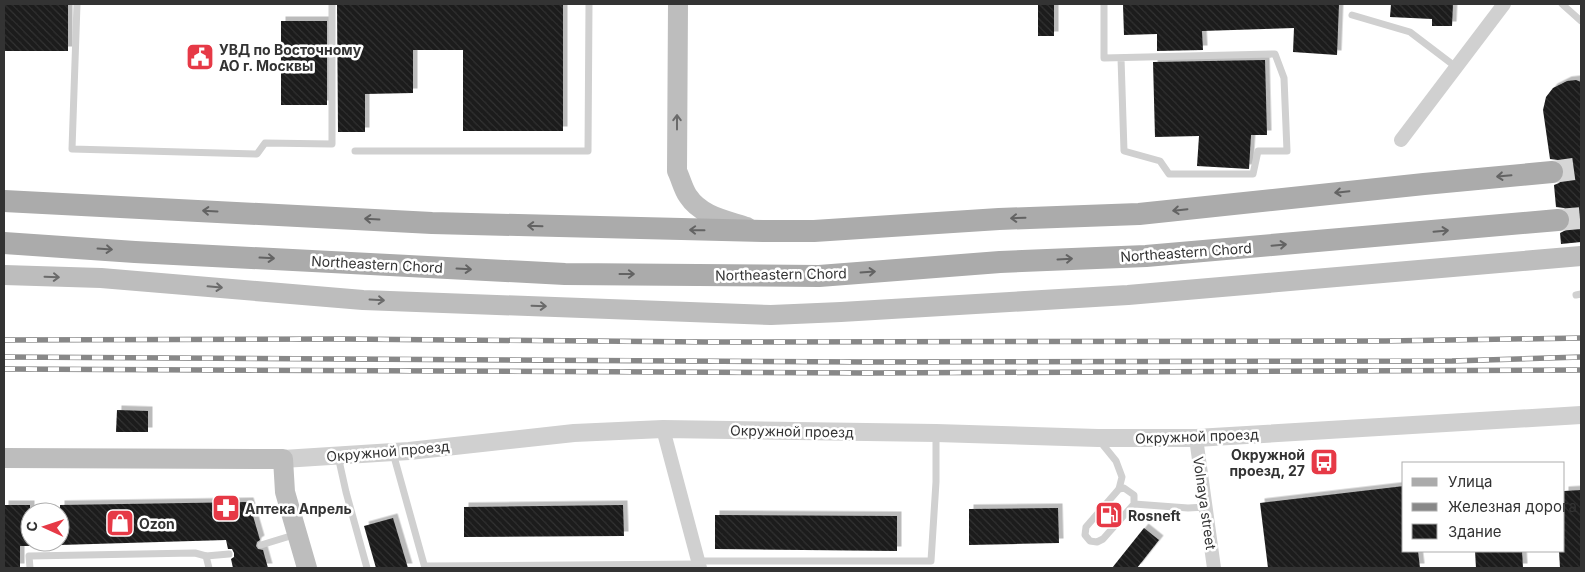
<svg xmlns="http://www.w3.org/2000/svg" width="1585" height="572" font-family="Inter,sans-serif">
<defs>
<pattern id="building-back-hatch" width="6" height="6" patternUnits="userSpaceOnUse" patternTransform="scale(1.25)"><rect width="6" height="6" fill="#1a1a1a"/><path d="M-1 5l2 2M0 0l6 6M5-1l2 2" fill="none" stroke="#333"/></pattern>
<filter id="shadow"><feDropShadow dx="4.5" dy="-4.5" stdDeviation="0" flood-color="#0004"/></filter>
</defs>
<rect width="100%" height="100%" fill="#fff"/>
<g fill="url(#building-back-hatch)" filter="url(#shadow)">
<rect x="4" y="4" width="64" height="47"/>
<polygon points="337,4 563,4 563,131 463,131 463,50 413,50 413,93 365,94 365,132 338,132"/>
<rect x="1038" y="4" width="16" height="32"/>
<polygon points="1152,4 1339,4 1337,55 1293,52 1294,28 1202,31 1203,50 1157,51 1157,34 1124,35 1123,5"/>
<polygon points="1391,4 1453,4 1452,26 1432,26 1432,19 1390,17"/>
<rect x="281" y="21" width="46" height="84"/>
<polygon points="1265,60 1267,135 1251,135 1249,169 1197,166 1199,136 1155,137 1153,62"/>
<polygon points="1576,80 1581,82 1581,242 1561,244 1560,233 1566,230 1570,226 1571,218 1568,212 1564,208 1556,207 1554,185 1559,183 1564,178 1565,170 1563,165 1558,160 1550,159 1543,110 1546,97 1553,88 1567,81"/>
<polygon points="117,410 148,411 148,432 116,432"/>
<polygon points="1404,486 1404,551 1418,551 1420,568 1268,568 1260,503"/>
<polygon points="1581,490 1581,568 1560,568 1559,551 1564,551 1564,491"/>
<polygon points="249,502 260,540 257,542 256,546 258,549 263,550 268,568 233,568 231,559 234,557 234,553 232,549 228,549 226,540 60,545 60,505"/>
<polygon points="4,505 30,505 30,546 20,546 20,568 4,568"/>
<polygon points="623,505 624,536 464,537 464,507"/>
<polygon points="1058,508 1059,543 969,545 969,509"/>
<polygon points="715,515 897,516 897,551 715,549"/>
<polygon points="393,518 408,568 376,568 364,526"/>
<polygon points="1144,528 1159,540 1137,568 1112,568"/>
<polygon points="1475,551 1522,551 1523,568 1476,568"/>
</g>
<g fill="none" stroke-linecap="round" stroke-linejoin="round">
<g stroke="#d6d6d6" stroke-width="22" stroke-dasharray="22 11" stroke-linecap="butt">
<polyline points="1552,172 1581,168"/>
<polyline points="1558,220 1581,218"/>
</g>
<g stroke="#d0d0d0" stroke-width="7">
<polyline points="77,4 72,149 257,154 265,143 332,144 332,4"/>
<polyline points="1104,4 1104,58 1275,54 1284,78 1287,151 1258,151 1253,174 1169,174 1160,161 1124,151 1121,58"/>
<polyline points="1562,4 1581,21"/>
<polyline points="1352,15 1410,32 1456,67"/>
<polyline points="355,151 588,151 589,4"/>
<polyline points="1576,295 1581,294"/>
<polyline points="1099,440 1116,461 1122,477 1119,489"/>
<polyline points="393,453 425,568"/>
<polyline points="338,456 346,492 367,568"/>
<polyline points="1134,504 1134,495 1124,488 1119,489 1086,527 1085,535 1090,541 1097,542 1103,539 1134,504 1188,508 1206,507"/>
<polyline points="261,545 297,534"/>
<polyline points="206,556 229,554"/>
<polyline points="698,561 931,561 936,482 936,433"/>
<polyline points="425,566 699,564"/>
<polyline points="30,568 29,556 195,553 206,556 209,568"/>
</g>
<g stroke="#d0d0d0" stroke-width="14">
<polyline points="1401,140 1504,4"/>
<polyline points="663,429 700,568"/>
<polyline points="1196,438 1214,568"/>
</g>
<polyline stroke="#d0d0d0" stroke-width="18" points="283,459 409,451 574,433 663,429 936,433 1098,438 1196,438 1581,415"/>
<g stroke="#bdbdbd" stroke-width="20">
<path d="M678,4L677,171C681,179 683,189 688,196C701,216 726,220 747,227"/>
<polyline points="4,275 101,278 363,300 771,315 841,312 1128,295 1581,256"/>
<polyline points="4,458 283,459 285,492 307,568"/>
</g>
<g stroke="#ababab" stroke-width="22">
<polyline points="4,201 432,223 763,231 814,231 999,219 1139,214 1424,184 1552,172"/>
<polyline points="4,243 135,252 565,274 819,276 1000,262 1146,256 1558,220"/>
</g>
<defs>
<g id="rail">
<polyline points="4,340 342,339 706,342 1386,341 1581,338"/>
<polyline points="4,357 869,362 1452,361 1581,357"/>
<polyline points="4,369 869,373 1581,370"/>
</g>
</defs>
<use href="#rail" stroke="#888" stroke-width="5.5"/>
<use href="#rail" stroke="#fff" stroke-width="4" stroke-dasharray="11" stroke-linecap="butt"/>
</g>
<defs><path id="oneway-shaft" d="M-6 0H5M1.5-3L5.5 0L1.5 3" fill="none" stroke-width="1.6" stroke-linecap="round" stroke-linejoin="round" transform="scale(1.25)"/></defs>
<g stroke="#6a6a6a">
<use href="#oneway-shaft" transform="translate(677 122) rotate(-90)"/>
<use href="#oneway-shaft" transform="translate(52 277) rotate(2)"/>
<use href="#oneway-shaft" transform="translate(215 287) rotate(5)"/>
<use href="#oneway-shaft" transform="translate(377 300) rotate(3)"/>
<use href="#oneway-shaft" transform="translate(539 306) rotate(2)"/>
</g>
<g stroke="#636363">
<use href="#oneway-shaft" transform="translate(1504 176) rotate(175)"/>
<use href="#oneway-shaft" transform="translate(1342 192) rotate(174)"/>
<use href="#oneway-shaft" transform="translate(1180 210) rotate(174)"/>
<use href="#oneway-shaft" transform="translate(210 211) rotate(-177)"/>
<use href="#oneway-shaft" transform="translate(1018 218) rotate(178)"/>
<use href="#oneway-shaft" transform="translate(372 219) rotate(-177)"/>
<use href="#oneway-shaft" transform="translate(535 226) rotate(-178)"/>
<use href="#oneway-shaft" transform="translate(697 230) rotate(-179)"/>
<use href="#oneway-shaft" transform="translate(1441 231) rotate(-5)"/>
<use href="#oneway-shaft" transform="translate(1279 245) rotate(-5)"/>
<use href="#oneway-shaft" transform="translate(105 249) rotate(4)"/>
<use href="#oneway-shaft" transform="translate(267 258) rotate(3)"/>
<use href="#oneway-shaft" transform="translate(1065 259) rotate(-3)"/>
<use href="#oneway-shaft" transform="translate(464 269) rotate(3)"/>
<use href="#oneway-shaft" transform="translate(868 272) rotate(-4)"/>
<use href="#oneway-shaft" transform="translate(627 274)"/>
</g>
<defs>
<symbol id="civic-square" viewBox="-11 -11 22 22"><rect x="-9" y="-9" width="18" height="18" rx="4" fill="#e63946" stroke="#fff"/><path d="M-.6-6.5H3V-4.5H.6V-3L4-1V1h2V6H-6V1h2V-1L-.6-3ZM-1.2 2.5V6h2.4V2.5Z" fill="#fff"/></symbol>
<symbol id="bus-square" viewBox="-11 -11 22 22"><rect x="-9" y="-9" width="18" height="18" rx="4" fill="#e63946" stroke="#fff"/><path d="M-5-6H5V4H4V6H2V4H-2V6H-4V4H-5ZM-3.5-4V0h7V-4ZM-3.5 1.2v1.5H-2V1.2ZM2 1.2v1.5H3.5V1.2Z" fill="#fff"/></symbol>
<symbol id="pharmacy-square" viewBox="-11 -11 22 22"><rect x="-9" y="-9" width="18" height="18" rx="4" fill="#e63946" stroke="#fff"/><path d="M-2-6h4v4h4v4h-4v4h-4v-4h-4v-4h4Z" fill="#fff"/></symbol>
<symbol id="fuel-square" viewBox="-11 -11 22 22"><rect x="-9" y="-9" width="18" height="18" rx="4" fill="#e63946" stroke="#fff"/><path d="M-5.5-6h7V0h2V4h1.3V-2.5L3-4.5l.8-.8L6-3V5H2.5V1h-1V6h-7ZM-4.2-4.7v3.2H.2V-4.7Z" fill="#fff"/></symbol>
<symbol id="shop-square" viewBox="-11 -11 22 22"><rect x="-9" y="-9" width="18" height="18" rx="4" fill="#e63946" stroke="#fff"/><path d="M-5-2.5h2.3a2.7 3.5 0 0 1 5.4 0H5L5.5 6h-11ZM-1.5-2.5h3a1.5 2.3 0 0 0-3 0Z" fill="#fff"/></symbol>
</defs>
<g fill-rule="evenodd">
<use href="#civic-square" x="184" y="41" width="32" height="32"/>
<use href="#bus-square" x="1308" y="446" width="32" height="32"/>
<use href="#pharmacy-square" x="210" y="492" width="32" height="32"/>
<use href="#fuel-square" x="1093" y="499" width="32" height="32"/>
<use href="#shop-square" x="104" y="507" width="32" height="32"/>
</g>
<g text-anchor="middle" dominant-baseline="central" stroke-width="5" stroke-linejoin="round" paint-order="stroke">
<g font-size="14" font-weight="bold" fill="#333" stroke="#fff" text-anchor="start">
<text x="219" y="49">УВД по Восточному<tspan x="219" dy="16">АО г. Москвы</tspan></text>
<text x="1305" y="454" text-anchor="end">Окружной<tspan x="1305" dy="16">проезд, 27</tspan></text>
<text x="245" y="508">Аптека Апрель</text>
<text x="1128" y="515">Rosneft</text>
<text x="139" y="523">Ozon</text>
</g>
<g font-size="14" fill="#333" stroke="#fff">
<text transform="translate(1186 252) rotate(-4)">Northeastern Chord</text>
<text transform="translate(377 264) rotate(3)">Northeastern Chord</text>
<text transform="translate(781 274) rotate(-1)">Northeastern Chord</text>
<text transform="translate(792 431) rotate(1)">Окружной проезд</text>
<text transform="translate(1197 436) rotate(-2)">Окружной проезд</text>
<text transform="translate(388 451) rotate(-5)">Окружной проезд</text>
<text transform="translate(1205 503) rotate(82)">Volnaya street</text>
</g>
</g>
<rect width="1585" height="572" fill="none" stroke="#333333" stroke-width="10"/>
<rect x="1402" y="462" width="162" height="90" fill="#ffffff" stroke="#adadad"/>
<rect x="1412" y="478" width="25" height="8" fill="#ababab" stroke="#adadad"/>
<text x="1448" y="487" font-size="15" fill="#333333">Улица</text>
<rect x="1412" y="503" width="25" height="8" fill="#888888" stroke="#adadad"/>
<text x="1448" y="512" font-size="15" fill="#333333">Железная дорога</text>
<rect x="1412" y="524" width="25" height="15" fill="url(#building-back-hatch)" stroke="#adadad"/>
<text x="1448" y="537" font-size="15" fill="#333333">Здание</text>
<g transform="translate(45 527) rotate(273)"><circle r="24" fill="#ffffff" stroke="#adadad"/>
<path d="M0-4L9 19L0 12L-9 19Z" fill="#e63946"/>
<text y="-8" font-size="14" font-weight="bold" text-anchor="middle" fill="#333333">С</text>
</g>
</svg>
